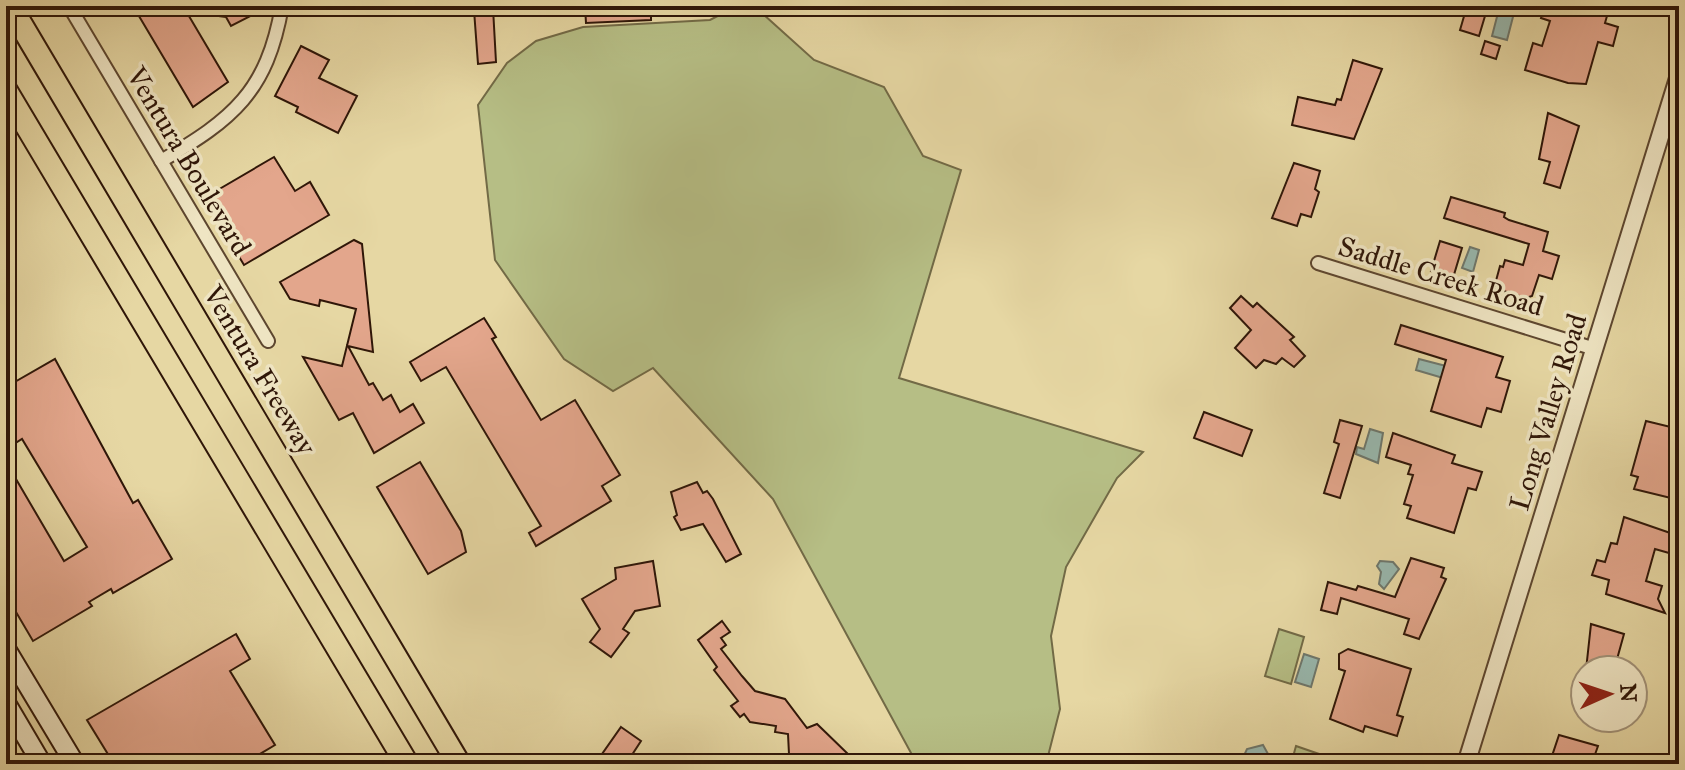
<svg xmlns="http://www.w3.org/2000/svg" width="1685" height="770" font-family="'IM FELL Great Primer',serif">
<rect width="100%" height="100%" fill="#e6d7a3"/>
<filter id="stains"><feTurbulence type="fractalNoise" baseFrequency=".0025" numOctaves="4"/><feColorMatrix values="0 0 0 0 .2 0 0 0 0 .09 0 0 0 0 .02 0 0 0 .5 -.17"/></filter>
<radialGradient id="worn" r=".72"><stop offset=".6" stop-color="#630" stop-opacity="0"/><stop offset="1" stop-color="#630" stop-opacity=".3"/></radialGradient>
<g fill="#b6be85" stroke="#726a46" stroke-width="2">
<polygon points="737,6 754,6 814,60 884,87 923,156 961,170 899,378 1143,452 1117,478 1066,567 1051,636 1060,709 1046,764 917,764 773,499 653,368 613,391 564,359 495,260 478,105 507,63 536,41 583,27 710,20"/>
<polygon points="1279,629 1304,637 1291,684 1265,676"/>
<polygon points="1296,746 1319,754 1316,764 1291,764"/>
</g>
<g fill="#98b8ae" stroke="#6e776c" stroke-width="2">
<polygon points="1499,9 1514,13 1507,40 1492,36"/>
<polygon points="1470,247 1479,250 1473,272 1462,268"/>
<polygon points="1419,359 1446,366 1443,378 1416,370"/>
<polygon points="1370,429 1383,433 1378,463 1356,454 1357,447 1364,449"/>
<polygon points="1380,561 1393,562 1399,569 1384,589 1379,584 1381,572 1377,566"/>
<polygon points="1304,654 1319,659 1311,687 1295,682"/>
<polygon points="1263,745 1268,754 1259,757 1259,764 1240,764 1247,749"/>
</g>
<g fill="#e3a68c" stroke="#2f1608" stroke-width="2">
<polygon points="133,6 183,6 228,82 193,107"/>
<polygon points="211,6 270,6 231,26 226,17 210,15"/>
<polygon points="585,6 651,6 651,20 586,23"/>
<polygon points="1467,6 1488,6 1479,36 1460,30"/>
<polygon points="1545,6 1574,6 1607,16 1605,23 1618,27 1613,46 1598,42 1586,84 1568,83 1525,70 1533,43 1542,46 1550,21 1541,18"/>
<polygon points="493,8 496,62 478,64 474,10"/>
<polygon points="1485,41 1500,46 1496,59 1481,54"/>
<polygon points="301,46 329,60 319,78 357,96 338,133 296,112 298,107 275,96"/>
<polygon points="1353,60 1382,69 1354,139 1292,125 1298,97 1335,105 1337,99 1341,100"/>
<polygon points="1548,113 1579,126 1560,188 1544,183 1550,162 1539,159"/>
<polygon points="274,157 295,191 310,182 329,215 244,265 204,198"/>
<polygon points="1294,163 1320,171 1315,189 1319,192 1311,217 1301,214 1297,226 1272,218"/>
<polygon points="1451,197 1505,213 1504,217 1509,220 1548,232 1543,251 1559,256 1552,279 1539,275 1532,296 1526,298 1494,288 1500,266 1503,267 1505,260 1523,265 1529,244 1444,218"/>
<polygon points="354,240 362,244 373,352 348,346 369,385 373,383 383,400 391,395 400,412 413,404 424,423 374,453 353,413 339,420 303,357 342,366 356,309 320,300 319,306 290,299 280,282"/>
<polygon points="1440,241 1462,248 1453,278 1431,271"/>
<polygon points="1241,296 1253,307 1257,303 1294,337 1290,340 1305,356 1294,367 1282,358 1276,364 1264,360 1256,368 1235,348 1251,330 1230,308"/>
<polygon points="484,318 496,337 492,339 541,420 575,400 620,475 602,486 611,501 536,546 529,533 541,526 446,367 421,381 410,362"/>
<polygon points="1401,325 1503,357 1496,377 1510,381 1501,412 1487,408 1481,427 1431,411 1446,360 1395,344"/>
<polygon points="55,359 133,503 138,500 172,559 113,593 111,589 89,602 92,606 33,641 6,595 6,462 64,561 87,547 22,439 6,449 6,387"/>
<polygon points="1204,412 1252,430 1242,456 1194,438"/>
<polygon points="1340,420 1362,426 1340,498 1324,493 1339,444 1334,442"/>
<polygon points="1646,421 1679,429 1679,500 1634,489 1638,477 1631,475"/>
<polygon points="1393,433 1455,455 1452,463 1482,472 1476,490 1468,488 1454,533 1407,518 1411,506 1404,504 1413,475 1408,474 1411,465 1386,457"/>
<polygon points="420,462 461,531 466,552 428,574 377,487"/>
<polygon points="697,482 703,493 707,491 713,499 741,554 726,562 703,524 681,530 674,517 677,515 671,492"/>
<polygon points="1624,517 1679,536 1679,549 1671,547 1669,553 1655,549 1646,581 1662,586 1658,599 1665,613 1606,594 1609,580 1592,575 1597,560 1605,562 1611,543 1617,544"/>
<polygon points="1411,558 1444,568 1441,577 1446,579 1419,639 1404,634 1409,619 1341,598 1337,614 1321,610 1328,582 1356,590 1358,586 1395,597"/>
<polygon points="653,561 660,606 635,611 623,629 629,633 611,657 590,642 600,629 582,599 616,579 615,568"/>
<polygon points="722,621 730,632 721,638 726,645 721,649 742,676 755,691 785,699 807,728 817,724 849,755 840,764 834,764 827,757 820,764 812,764 806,758 802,762 789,754 788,734 775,732 776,726 750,722 744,714 740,717 731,706 738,701 714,670 717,667 698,640"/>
<polygon points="1591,624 1624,634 1614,670 1586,670"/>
<polygon points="236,634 250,659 230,671 275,745 243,764 114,764 87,720"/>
<polygon points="1348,649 1411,669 1397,715 1403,717 1397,736 1365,726 1363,732 1330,719 1345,671 1339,669 1339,654"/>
<polygon points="621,727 641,741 626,764 595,764"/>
<polygon points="1559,735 1598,746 1592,763 1571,756 1569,764 1550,762"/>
</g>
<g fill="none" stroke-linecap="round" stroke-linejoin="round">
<defs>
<g id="minor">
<polyline points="69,6 268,341"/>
<path d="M161,161C233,119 267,92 282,6"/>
<polyline points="1318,263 1595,349"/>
</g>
<polyline id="tertiary" points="1466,764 1679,75"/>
<g id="secondary">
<polyline points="6,649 75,764"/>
<polyline points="6,703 42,764"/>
</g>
<g id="motorway">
<polyline points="10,6 459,764"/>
<polyline points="6,91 407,764"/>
</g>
</defs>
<use href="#minor" stroke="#5d462f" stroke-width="16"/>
<use href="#tertiary" stroke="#5d462f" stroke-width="20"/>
<use href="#secondary" stroke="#2f1608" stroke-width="22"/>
<use href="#motorway" stroke="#2f1608" stroke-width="26"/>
<use href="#minor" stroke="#efe5c3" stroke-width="12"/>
<use href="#tertiary" stroke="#efe5c3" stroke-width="16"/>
<use href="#secondary" stroke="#efe5c3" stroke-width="18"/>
<use href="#motorway" stroke="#e6d7a3" stroke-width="22"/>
</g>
<g text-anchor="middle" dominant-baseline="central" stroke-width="7" stroke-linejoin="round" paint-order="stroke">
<g font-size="28" fill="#2f1608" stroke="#efe5c3">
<text transform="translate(189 161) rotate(59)">Ventura Boulevard</text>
<text transform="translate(1441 276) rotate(17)">Saddle Creek Road</text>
<text transform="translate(260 370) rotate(59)">Ventura Freeway</text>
<text transform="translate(1548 412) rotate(-73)">Long Valley Road</text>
</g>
</g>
<rect width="1685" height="770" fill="none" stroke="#e6d7a3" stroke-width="32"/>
<rect x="8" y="8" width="1669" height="754" fill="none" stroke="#2f1608" stroke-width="4"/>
<rect x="16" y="16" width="1653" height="738" fill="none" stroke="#2f1608" stroke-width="2"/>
<g transform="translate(1609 694) rotate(87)"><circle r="38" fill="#efe5c3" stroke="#a29278" stroke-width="2"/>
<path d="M0-6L14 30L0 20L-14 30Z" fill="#8f2418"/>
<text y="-12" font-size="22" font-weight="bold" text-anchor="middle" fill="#2f1608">N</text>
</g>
<rect width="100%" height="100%" filter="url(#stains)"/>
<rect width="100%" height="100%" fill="url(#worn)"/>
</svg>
